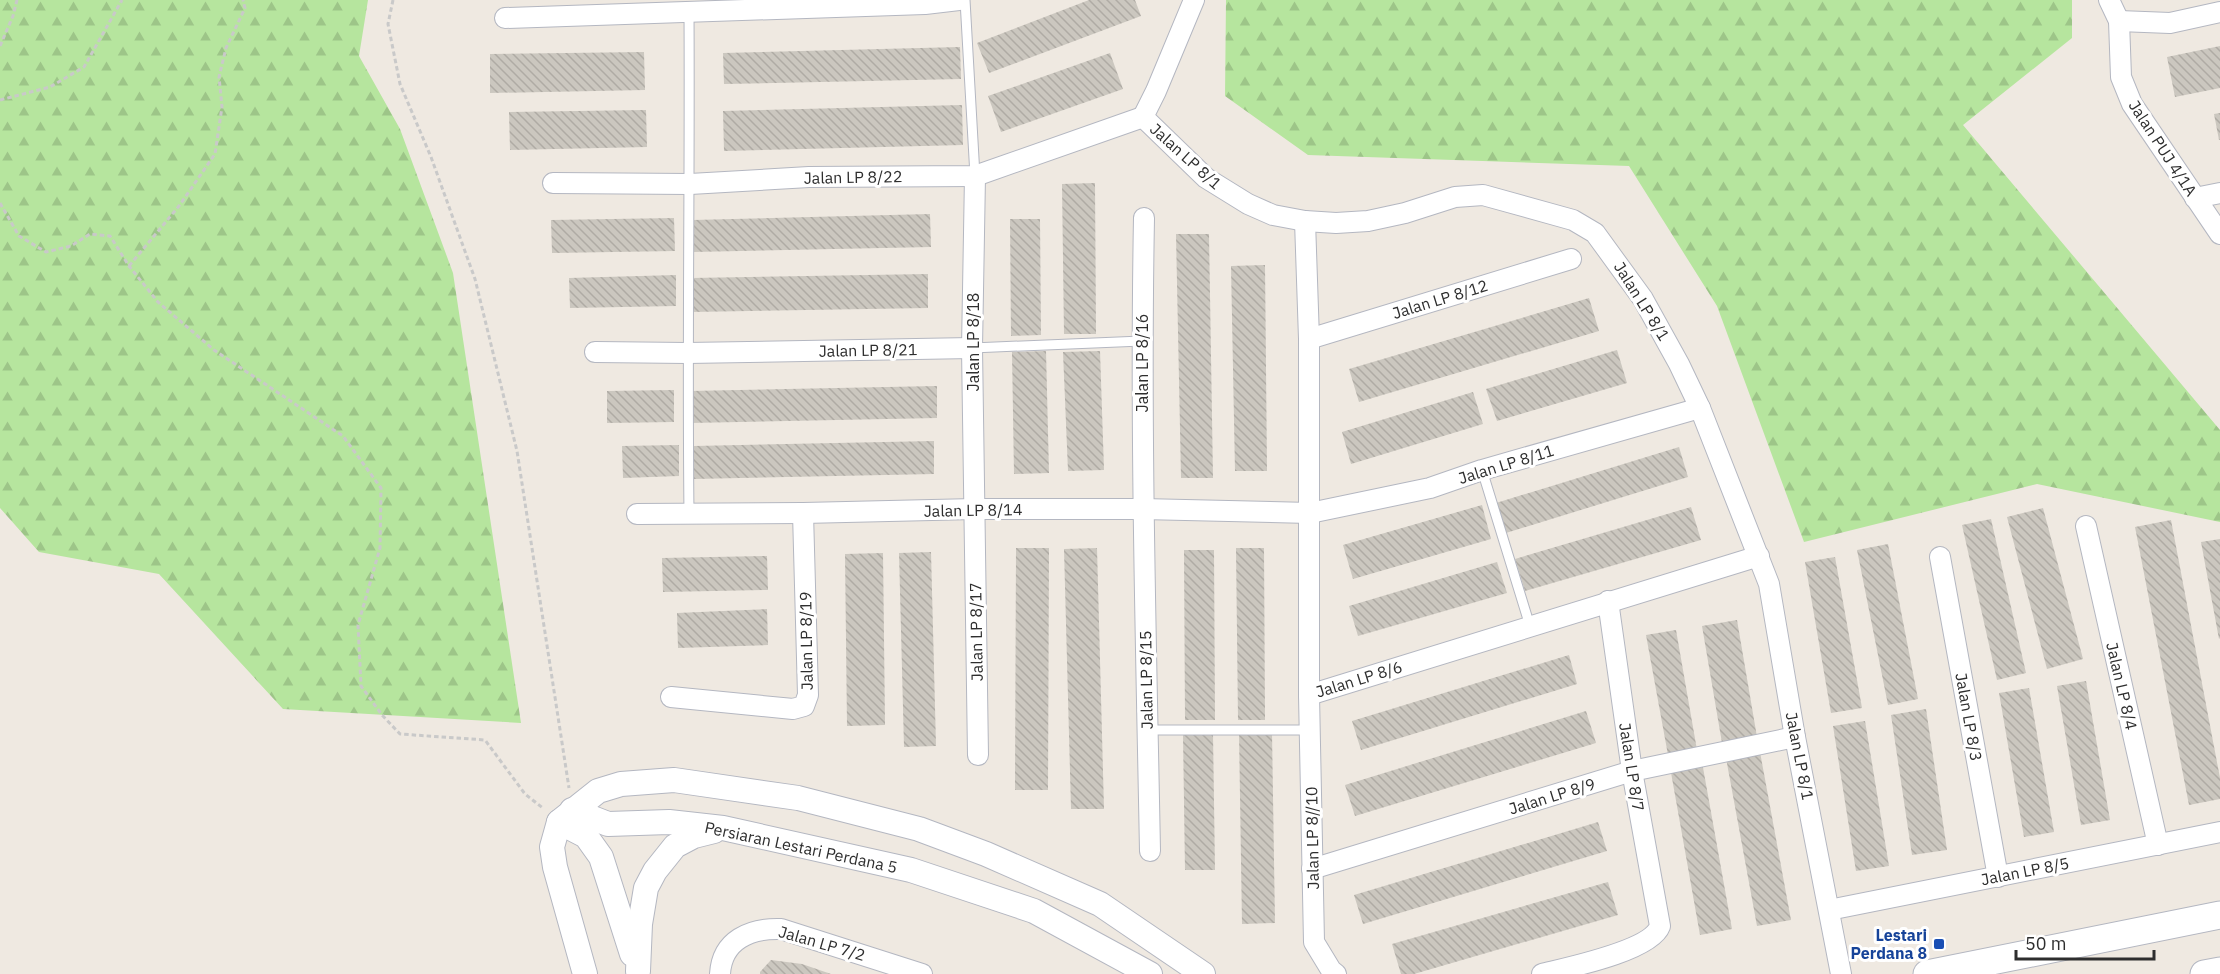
<svg xmlns="http://www.w3.org/2000/svg" width="2220" height="974" font-family="'IBM Plex Sans',sans-serif">
<defs>
<pattern id="forest-firs" width="22" height="20" patternUnits="userSpaceOnUse" patternTransform="scale(1.5)"><rect width="22" height="20" fill="#b6e59e"/><path d="M5 1l3.5 6h-7zM16 11l3.5 6h-7z" fill="#9dc588"/></pattern>
<pattern id="building-back-hatch" width="6" height="6" patternUnits="userSpaceOnUse" patternTransform="scale(1.5)"><rect width="6" height="6" fill="#cbc7bf"/><path d="M-1 5l2 2M0 0l6 6M5-1l2 2" fill="none" stroke="#afaba4"/></pattern>
</defs>
<rect width="100%" height="100%" fill="#efe9e1"/>
<g fill="url(#forest-firs)">
<polygon points="0,0 368,0 359,56 400,129 453,273 521,723 283,709 159,574 39,552 0,508"/>
<polygon points="1226,0 2072,0 2072,38 1963,125 2220,430 2220,522 2037,484 1804,542 1717,306 1629,166 1308,155 1225,96"/>
</g>
<g fill="url(#building-back-hatch)">
<polygon points="1089,0 1135,0 1141,16 989,73 977,43"/>
<polygon points="2220,46 2220,88 2175,97 2167,57"/>
<polygon points="960,47 961,79 724,84 723,53"/>
<polygon points="644,52 645,90 490,93 490,54"/>
<polygon points="1110,53 1123,89 1001,132 988,96"/>
<polygon points="962,105 963,145 724,151 723,111"/>
<polygon points="646,110 647,147 510,150 509,112"/>
<polygon points="2220,113 2220,140 2219,140 2214,114"/>
<polygon points="1095,183 1096,334 1064,334 1062,184"/>
<polygon points="930,214 931,247 693,252 693,220"/>
<polygon points="674,218 675,251 552,253 551,220"/>
<polygon points="1010,219 1040,219 1041,335 1011,336"/>
<polygon points="1176,234 1209,234 1213,478 1181,478"/>
<polygon points="1265,265 1267,471 1235,471 1231,266"/>
<polygon points="928,274 928,308 691,312 691,278"/>
<polygon points="676,275 676,306 570,308 569,278"/>
<polygon points="1589,298 1599,331 1359,402 1349,369"/>
<polygon points="1617,350 1627,383 1497,421 1486,389"/>
<polygon points="1046,351 1049,473 1014,474 1012,352"/>
<polygon points="1100,351 1104,470 1068,471 1063,352"/>
<polygon points="937,386 937,418 690,423 690,391"/>
<polygon points="674,390 674,422 607,423 607,391"/>
<polygon points="1473,392 1483,424 1351,464 1342,432"/>
<polygon points="934,441 934,474 694,479 694,446"/>
<polygon points="679,445 679,476 623,478 622,446"/>
<polygon points="1679,447 1688,477 1506,533 1496,503"/>
<polygon points="1482,505 1491,539 1353,579 1343,545"/>
<polygon points="1691,507 1701,540 1525,591 1515,559"/>
<polygon points="2043,508 2083,659 2047,669 2007,517"/>
<polygon points="1991,519 2026,673 1997,680 1962,525"/>
<polygon points="2171,520 2220,778 2220,799 2189,805 2135,527"/>
<polygon points="2220,539 2220,638 2219,639 2201,542"/>
<polygon points="1888,544 1918,699 1888,705 1857,550"/>
<polygon points="1016,548 1049,548 1048,790 1015,790"/>
<polygon points="1097,548 1104,809 1071,809 1064,549"/>
<polygon points="1236,548 1264,548 1265,720 1238,720"/>
<polygon points="1184,550 1214,550 1215,720 1185,720"/>
<polygon points="931,552 936,746 904,747 899,553"/>
<polygon points="883,553 885,725 847,726 845,554"/>
<polygon points="767,556 768,590 663,592 662,558"/>
<polygon points="1835,557 1862,708 1831,713 1805,562"/>
<polygon points="1497,562 1507,593 1358,636 1349,606"/>
<polygon points="767,609 768,645 678,648 677,613"/>
<polygon points="1737,620 1757,737 1722,743 1702,626"/>
<polygon points="1676,630 1697,750 1668,755 1646,635"/>
<polygon points="1569,655 1577,684 1361,750 1352,721"/>
<polygon points="2086,681 2110,820 2081,825 2057,686"/>
<polygon points="2029,688 2054,832 2024,837 1999,693"/>
<polygon points="1926,709 1947,850 1912,855 1891,715"/>
<polygon points="1586,711 1596,743 1355,816 1345,785"/>
<polygon points="1865,721 1889,866 1856,871 1833,726"/>
<polygon points="1239,733 1272,733 1275,923 1242,924"/>
<polygon points="1183,734 1213,734 1215,870 1185,870"/>
<polygon points="1760,752 1791,920 1757,926 1726,758"/>
<polygon points="1702,762 1732,929 1700,935 1670,767"/>
<polygon points="1598,822 1607,851 1363,924 1354,895"/>
<polygon points="1608,882 1618,915 1414,974 1401,974 1392,944"/>
<polygon points="771,960 802,964 831,974 760,974 760,972"/>
</g>
<g fill="none" stroke-linecap="round" stroke-linejoin="round">
<defs>
<g id="service">
<polyline points="965,0 975,176"/>
<path d="M689,11C690,179 687,346 689,513"/>
<polyline points="972,348 1142,341"/>
<polyline points="1482,470 1530,626"/>
<polyline points="1147,730 1310,730"/>
</g>
<g id="minor">
<polyline points="1194,0 1156,91 1143,117 1206,178 1248,204 1273,215 1305,221 1336,223 1368,221 1405,213 1455,197 1483,195 1573,220 1595,233 1643,299 1679,364 1700,408 1769,584 1795,737 1841,974"/>
<polyline points="2109,0 2119,21 2121,77 2132,104 2220,234"/>
<polyline points="505,18 925,4 959,0"/>
<polyline points="2119,21 2170,23 2220,12"/>
<polyline points="975,176 972,348 978,755"/>
<polyline points="553,183 690,184 809,177 975,176 1143,117"/>
<polyline points="2195,198 2220,193"/>
<path d="M1144,218C1140,429 1146,640 1150,851"/>
<polyline points="1305,221 1309,339 1309,695 1759,556"/>
<polyline points="1309,339 1571,259"/>
<polyline points="595,352 687,353 972,348"/>
<polyline points="637,514 803,513 975,509 1142,509 1310,513 1430,488 1482,470 1700,408"/>
<polyline points="2086,526 2158,845"/>
<polyline points="1940,557 1998,877"/>
<polyline points="1309,695 1314,942 1331,970 1336,974"/>
<polyline points="671,697 793,709 804,706 808,695 803,513"/>
<polyline points="1312,869 1632,771 1795,737"/>
<polyline points="1829,910 2220,832"/>
<path d="M720,974C722,940 750,928 781,929L922,974"/>
<path d="M1542,974C1566,968 1651,951 1660,926L1632,771L1608,601"/>
</g>
<g id="tertiary">
<polyline points="572,810 608,824 669,822 723,828 911,870 1034,911 1150,974"/>
<polyline points="559,822 586,836 601,857 632,954"/>
<polyline points="638,971 640,924 646,888 655,871 675,846 694,836 714,831"/>
<polyline points="585,974 555,867 552,847 559,822 598,791 621,784 674,780 798,798 919,829 986,854 1100,904 1203,974"/>
</g>
<g id="secondary">
<polyline points="1927,974 2220,915"/>
<polyline points="2204,974 2220,971"/>
</g>
</defs>
<use href="#service" stroke="#b4b7c1" stroke-width="11"/>
<use href="#minor" stroke="#b4b7c1" stroke-width="22"/>
<use href="#tertiary" stroke="#b4b7c1" stroke-width="26"/>
<use href="#secondary" stroke="#b4b7c1" stroke-width="29"/>
<g stroke="#c9c9c9" stroke-width="3" stroke-dasharray="4.5 3" stroke-linecap="butt">
<polyline points="393,0 388,24 400,84 431,157 475,279 517,451 569,788"/>
<polyline points="0,46 13,16 17,0"/>
<polyline points="0,100 50,87 84,67 122,0"/>
<polyline points="0,203 19,236 46,252 71,246 90,234 110,236 129,266 158,302 214,350 343,436 381,488 380,548 358,625 361,686 382,715 400,734 485,740 525,794 544,809"/>
<polyline points="129,266 179,206 215,154 222,107 219,77 226,48 245,8 243,0"/>
</g>
<use href="#service" stroke="#fff" stroke-width="9"/>
<use href="#minor" stroke="#fff" stroke-width="20"/>
<use href="#tertiary" stroke="#fff" stroke-width="24"/>
<use href="#secondary" stroke="#fff" stroke-width="27"/>
</g>
<rect fill="#1a4fb4" stroke="#fff" stroke-width="2" x="1933" y="938" width="12" height="12" rx="3"/>
<g text-anchor="middle" dominant-baseline="central" stroke-width="6" stroke-linejoin="round" paint-order="stroke">
<g font-size="16" fill="#2e2e2e" stroke="#fff">
<text transform="translate(2163 148) rotate(57)">Jalan PUJ 4/1A</text>
<text transform="translate(1186 156) rotate(42)">Jalan LP 8/1</text>
<text transform="translate(853 177) rotate(-1)">Jalan LP 8/22</text>
<text transform="translate(1440 299) rotate(-17)">Jalan LP 8/12</text>
<text transform="translate(1642 301) rotate(58)">Jalan LP 8/1</text>
<text transform="translate(973 342) rotate(-90)">Jalan LP 8/18</text>
<text transform="translate(868 350) rotate(-1)">Jalan LP 8/21</text>
<text transform="translate(1142 363) rotate(-90)">Jalan LP 8/16</text>
<text transform="translate(1506 464) rotate(-17)">Jalan LP 8/11</text>
<text transform="translate(973 510) rotate(-1)">Jalan LP 8/14</text>
<text transform="translate(976 632) rotate(-91)">Jalan LP 8/17</text>
<text transform="translate(806 641) rotate(-91)">Jalan LP 8/19</text>
<text transform="translate(1359 679) rotate(-17)">Jalan LP 8/6</text>
<text transform="translate(1146 680) rotate(-91)">Jalan LP 8/15</text>
<text transform="translate(2122 686) rotate(77)">Jalan LP 8/4</text>
<text transform="translate(1969 717) rotate(80)">Jalan LP 8/3</text>
<text transform="translate(1800 756) rotate(79)">Jalan LP 8/1</text>
<text transform="translate(1632 767) rotate(81)">Jalan LP 8/7</text>
<text transform="translate(1552 796) rotate(-17)">Jalan LP 8/9</text>
<text transform="translate(1312 838) rotate(-91)">Jalan LP 8//10</text>
<text transform="translate(801 847) rotate(12)">Persiaran Lestari Perdana 5</text>
<text transform="translate(2025 871) rotate(-11)">Jalan LP 8/5</text>
<text transform="translate(822 943) rotate(16)">Jalan LP 7/2</text>
</g>
<g font-size="16" font-weight="bold" fill="#164399" stroke="#fff" text-anchor="end">
<text x="1927" y="935">Lestari<tspan x="1927" dy="18">Perdana 8</tspan></text>
</g>
</g>
<path d="M2016 950v9h138v-9" fill="none" stroke="#2e2e2e" stroke-width="3"/>
<text x="2025" y="950" font-size="18" fill="#2e2e2e" stroke="#ffffff" stroke-width="4.5" paint-order="stroke">50 m</text>
</svg>
